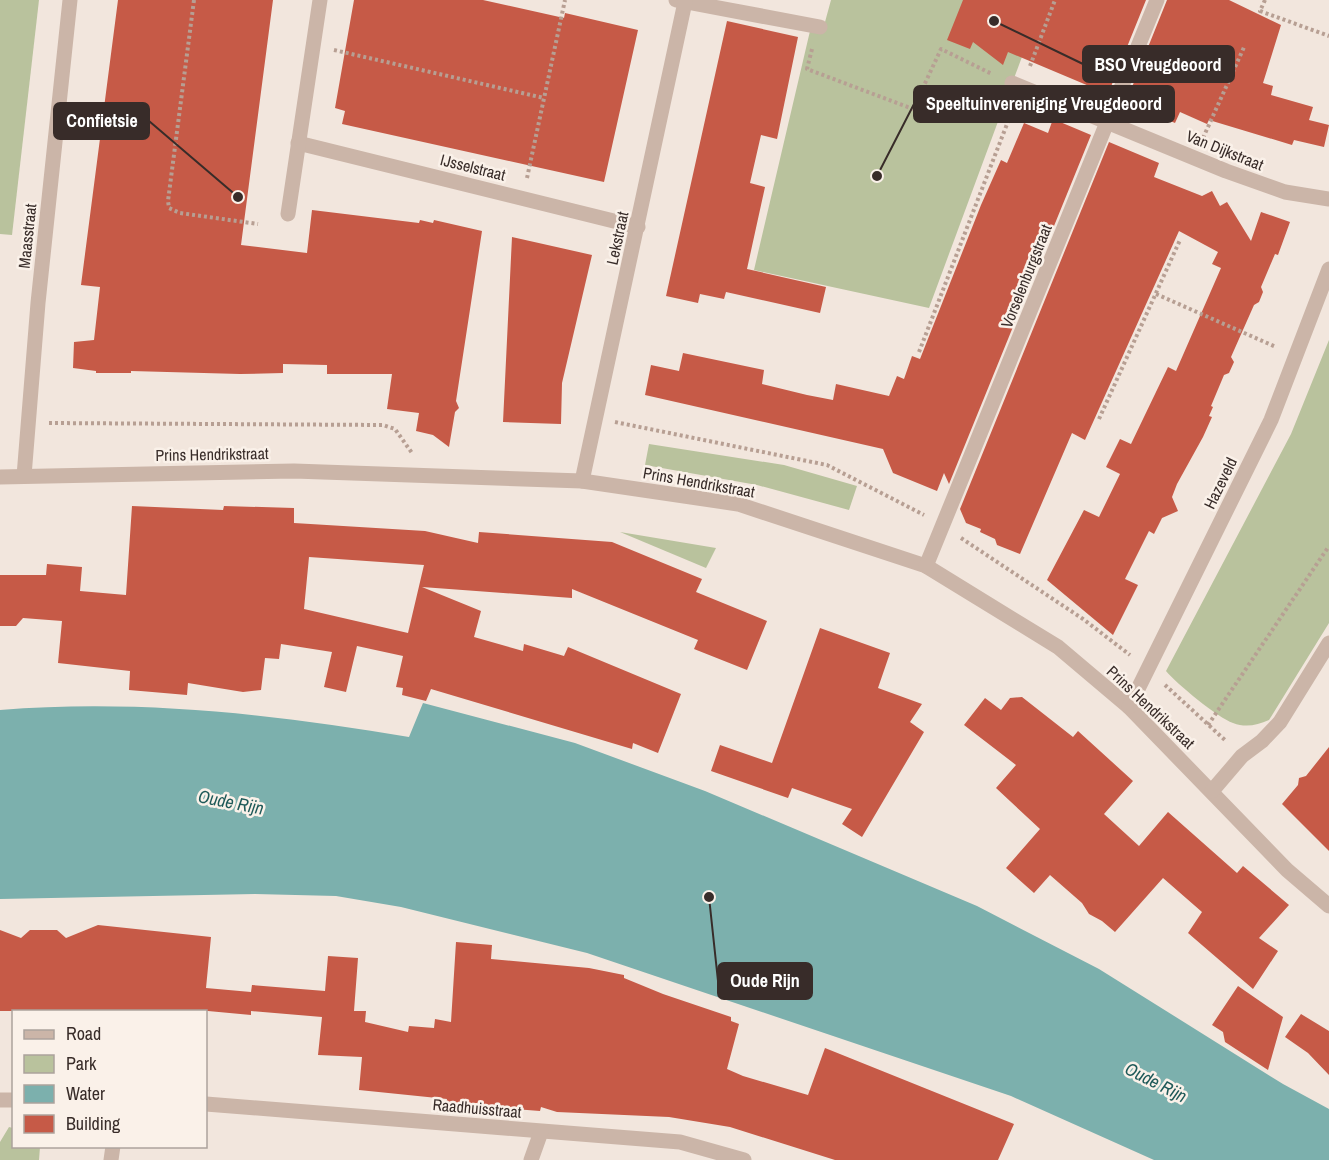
<svg xmlns="http://www.w3.org/2000/svg" width="1329" height="1160" font-family="'Archivo Narrow',sans-serif">
<rect width="100%" height="100%" fill="#f2e6dd"/>
<g fill="#b9c29d">
<polygon points="0,0 39,0 12,235 0,234"/>
<polygon points="831,0 1043,0 929,308 754,270 810,31 822,33"/>
<path d="M1329,340V623L1269,720C1257,725 1246,728 1233,723C1218,718 1177,684 1166,671L1291,434Z"/>
<polygon points="649,444 784,465 857,486 849,510 757,485 645,465"/>
<polygon points="620,532 716,548 706,568"/>
<polygon points="9,1127 13,1128 14,1146 40,1147 39,1160 0,1160 0,1142"/>
</g>
<path fill="#7cb0ad" d="M423,703L575,743L705,791L977,906L1099,969L1283,1084L1329,1109V1160H1154L1011,1096L587,953L401,907L336,896L255,894L0,899V710C136,699 275,714 409,737Z"/>
<g fill="#c65a47" fill-rule="evenodd">
<polygon points="118,0 273,0 241,245 307,253 312,210 419,223 420,220 433,223 434,220 482,231 456,401 459,408 455,412 449,447 433,435 416,431 419,413 387,409 392,374 327,374 327,365 283,364 283,373 240,374 131,371 131,373 96,373 96,371 73,368 74,342 94,340 100,287 81,285"/>
<polygon points="354,0 483,0 564,18 565,13 638,30 604,182 342,124 345,111 335,108"/>
<polygon points="963,0 1146,0 1108,94 1008,52 1003,65 973,42 970,49 947,40"/>
<polygon points="1167,0 1229,0 1281,25 1263,83 1273,86 1271,95 1313,107 1309,120 1329,125 1324,147 1294,140 1292,145 1209,120 1207,124 1180,112 1175,123 1126,102"/>
<polygon points="727,21 798,37 777,139 761,135 750,183 765,187 747,269 826,287 820,313 726,292 724,299 700,294 698,303 666,296"/>
<polygon points="1053,119 1091,135 949,484 944,473 937,491 893,473 883,449 645,395 651,365 679,371 683,353 764,370 762,384 807,395 833,400 836,384 889,396 897,376 904,379 912,356 920,359 981,205 1001,160 1007,163 1024,123 1048,133"/>
<polygon points="1109,142 1159,163 1154,177 1202,196 1212,191 1220,206 1227,202 1251,241 1261,212 1290,222 1278,255 1275,254 1261,287 1263,292 1259,302 1254,305 1231,357 1234,362 1229,373 1224,375 1211,406 1213,407 1209,416 1212,417 1203,437 1177,484 1172,497 1178,511 1162,518 1154,534 1149,531 1125,579 1138,585 1113,635 1047,580 1084,510 1099,517 1120,474 1106,467 1120,439 1131,444 1168,367 1176,371 1221,268 1212,264 1218,252 1179,231 1085,440 1072,433 1020,554 997,545 995,539 980,532 981,529 966,523 960,509"/>
<polygon points="512,237 592,255 562,383 561,424 503,422"/>
<path d="M132,506L223,510L224,506L294,508V523L425,531L478,543L479,532L612,542L702,579L696,592L767,621L747,670L694,649L698,640L572,589V598L422,587L481,611L474,637L523,651L524,644L564,656L568,647L681,694L658,753L633,743L632,749L431,689L426,701L402,695L403,688L396,687L403,656L357,646L346,692L324,687L332,652L281,644L279,659L265,658L261,690L243,692L188,683L187,695L129,690L130,671L58,663L62,621L23,618L16,626H0V575H46L47,564L82,567L80,591L126,595ZM309,557L424,565L408,633L304,609Z"/>
<polygon points="820,628 890,653 878,688 922,704 910,722 924,732 862,837 842,824 852,809 792,788 788,798 711,771 720,745 772,763"/>
<polygon points="1022,697 1073,737 1078,731 1133,781 1104,814 1139,846 1168,812 1237,873 1243,866 1289,905 1259,938 1278,951 1253,989 1188,933 1202,912 1163,878 1115,932 1102,921 1089,914 1082,903 1050,875 1034,893 1006,868 1040,829 996,788 1016,765 964,725 985,698 1001,710 1010,698"/>
<polygon points="1329,747 1329,851 1282,804 1298,785 1299,778 1306,776"/>
<polygon points="98,925 211,937 206,988 251,992 252,985 325,991 328,956 358,958 354,1011 366,1011 365,1022 408,1032 409,1026 434,1028 435,1019 451,1022 456,942 492,945 491,959 589,968 624,975 624,978 663,994 731,1017 731,1021 739,1024 727,1069 743,1076 808,1095 825,1048 1014,1124 998,1160 835,1160 730,1127 669,1117 557,1112 541,1107 540,1111 446,1104 447,1099 359,1090 362,1057 318,1055 322,1017 251,1011 251,1015 208,1011 0,1011 0,930 21,938 30,930 57,930 66,938"/>
<polygon points="1238,986 1283,1017 1268,1070 1225,1042 1223,1032 1212,1025"/>
<polygon points="1301,1014 1329,1031 1329,1075 1308,1053 1285,1037"/>
</g>
<g fill="none" stroke-linecap="round" stroke-linejoin="round">
<g stroke="#b79f93" stroke-width="4" stroke-dasharray="3 3" stroke-linecap="butt">
<polyline points="194,0 168,201 169,208 180,213 258,224"/>
<polyline points="1265,0 1260,11 1329,36"/>
<polyline points="812,49 807,69 913,109 941,49 992,74"/>
<polyline points="334,50 544,98"/>
<polyline points="1030,66 1055,0"/>
<polyline points="1203,138 1245,45"/>
<polyline points="527,178 565,0"/>
<polyline points="1156,294 1276,347"/>
<polyline points="919,352 1014,106"/>
<polyline points="1099,419 1180,240"/>
<polyline points="615,422 827,465 924,515"/>
<polyline points="49,423 383,425 395,429 412,453"/>
<polyline points="961,538 1083,619 1130,655"/>
<polyline points="1165,685 1226,741"/>
<polyline points="1208,725 1329,546"/>
</g>
<polyline stroke="#cbb5a8" stroke-width="15" points="111,1160 113,1146"/>
<g stroke="#cbb5a8" stroke-width="15">
<polyline points="676,0 820,27"/>
<polyline points="1012,83 1226,171 1285,192 1329,199"/>
<polyline points="298,143 638,227"/>
<polyline points="288,214 320,0"/>
<polyline points="24,476 38,303 70,0"/>
<polyline points="0,477 294,471 582,481 738,504 926,566 1058,647 1129,707 1287,870 1329,906"/>
<polyline points="582,481 685,2"/>
<polyline points="926,566 1157,0"/>
<polyline points="1129,707 1271,420 1329,269"/>
<polyline points="1212,791 1242,756 1262,741 1280,722 1329,643"/>
<polyline points="0,1100 14,1100"/>
<polyline points="206,1104 680,1142 744,1160"/>
<polyline points="531,1160 541,1132"/>
</g>
</g>
<g text-anchor="middle" dominant-baseline="central" stroke-width="5" stroke-linejoin="round" paint-order="stroke">
<g font-size="16" fill="#382c29" stroke="#faf1e9">
<text transform="translate(1225 150) rotate(22)">Van Dijkstraat</text>
<text transform="translate(473 167) rotate(14)">IJsselstraat</text>
<text transform="translate(27 236) rotate(-84)">Maasstraat</text>
<text transform="translate(617 238) rotate(-78)">Lekstraat</text>
<text transform="translate(1026 276) rotate(-68)">Vorselenburgstraat</text>
<text transform="translate(212 454) rotate(-1)">Prins Hendrikstraat</text>
<text transform="translate(699 482) rotate(10)">Prins Hendrikstraat</text>
<text transform="translate(1220 483) rotate(-64)">Hazeveld</text>
<text transform="translate(1151 707) rotate(43)">Prins Hendrikstraat</text>
<text transform="translate(477 1108) rotate(5)">Raadhuisstraat</text>
</g>
<g font-size="18" font-style="italic" fill="#1e5958" stroke="#faf1e9">
<text transform="translate(231 802) rotate(11)">Oude Rijn</text>
<text transform="translate(1156 1082) rotate(27)">Oude Rijn</text>
</g>
</g>
<path fill="none" stroke="#382c29" stroke-width="2" d="M994 21L1083 64M877 176L914 104M238 197L149 121M709 897L718 981"/>
<g fill="#382c29" stroke="#faf1e9" stroke-width="2">
<circle cx="994" cy="21" r="6"/>
<circle cx="877" cy="176" r="6"/>
<circle cx="238" cy="197" r="6"/>
<circle cx="709" cy="897" r="6"/>
</g>
<g fill="#382c29" stroke="#382c29" stroke-width="2">
<rect x="1083" y="46" width="151" height="36" rx="6"/>
<rect x="914" y="86" width="260" height="36" rx="6"/>
<rect x="54" y="103" width="95" height="36" rx="6"/>
<rect x="718" y="963" width="94" height="36" rx="6"/>
</g>
<g font-size="18" text-anchor="middle" font-weight="bold" fill="#fff">
<text x="1158" y="71">BSO Vreugdeoord</text>
<text x="1044" y="110">Speeltuinvereniging Vreugdeoord</text>
<text x="102" y="127">Confietsie</text>
<text x="765" y="987">Oude Rijn</text>
</g>
<rect x="12" y="1010" width="195" height="138" fill="#faf1e9" stroke="#aca29c" stroke-width="1.5"/>
<rect x="24" y="1030" width="30" height="9" fill="#cbb5a8" stroke="#aca29c" stroke-width="1.5"/>
<text x="66" y="1040" font-size="18" fill="#382c29">Road</text>
<rect x="24" y="1055" width="30" height="18" fill="#b9c29d" stroke="#aca29c" stroke-width="1.5"/>
<text x="66" y="1070" font-size="18" fill="#382c29">Park</text>
<rect x="24" y="1085" width="30" height="18" fill="#7cb0ad" stroke="#aca29c" stroke-width="1.5"/>
<text x="66" y="1100" font-size="18" fill="#382c29">Water</text>
<rect x="24" y="1115" width="30" height="18" fill="#c65a47" stroke="#aca29c" stroke-width="1.5"/>
<text x="66" y="1130" font-size="18" fill="#382c29">Building</text>
</svg>
